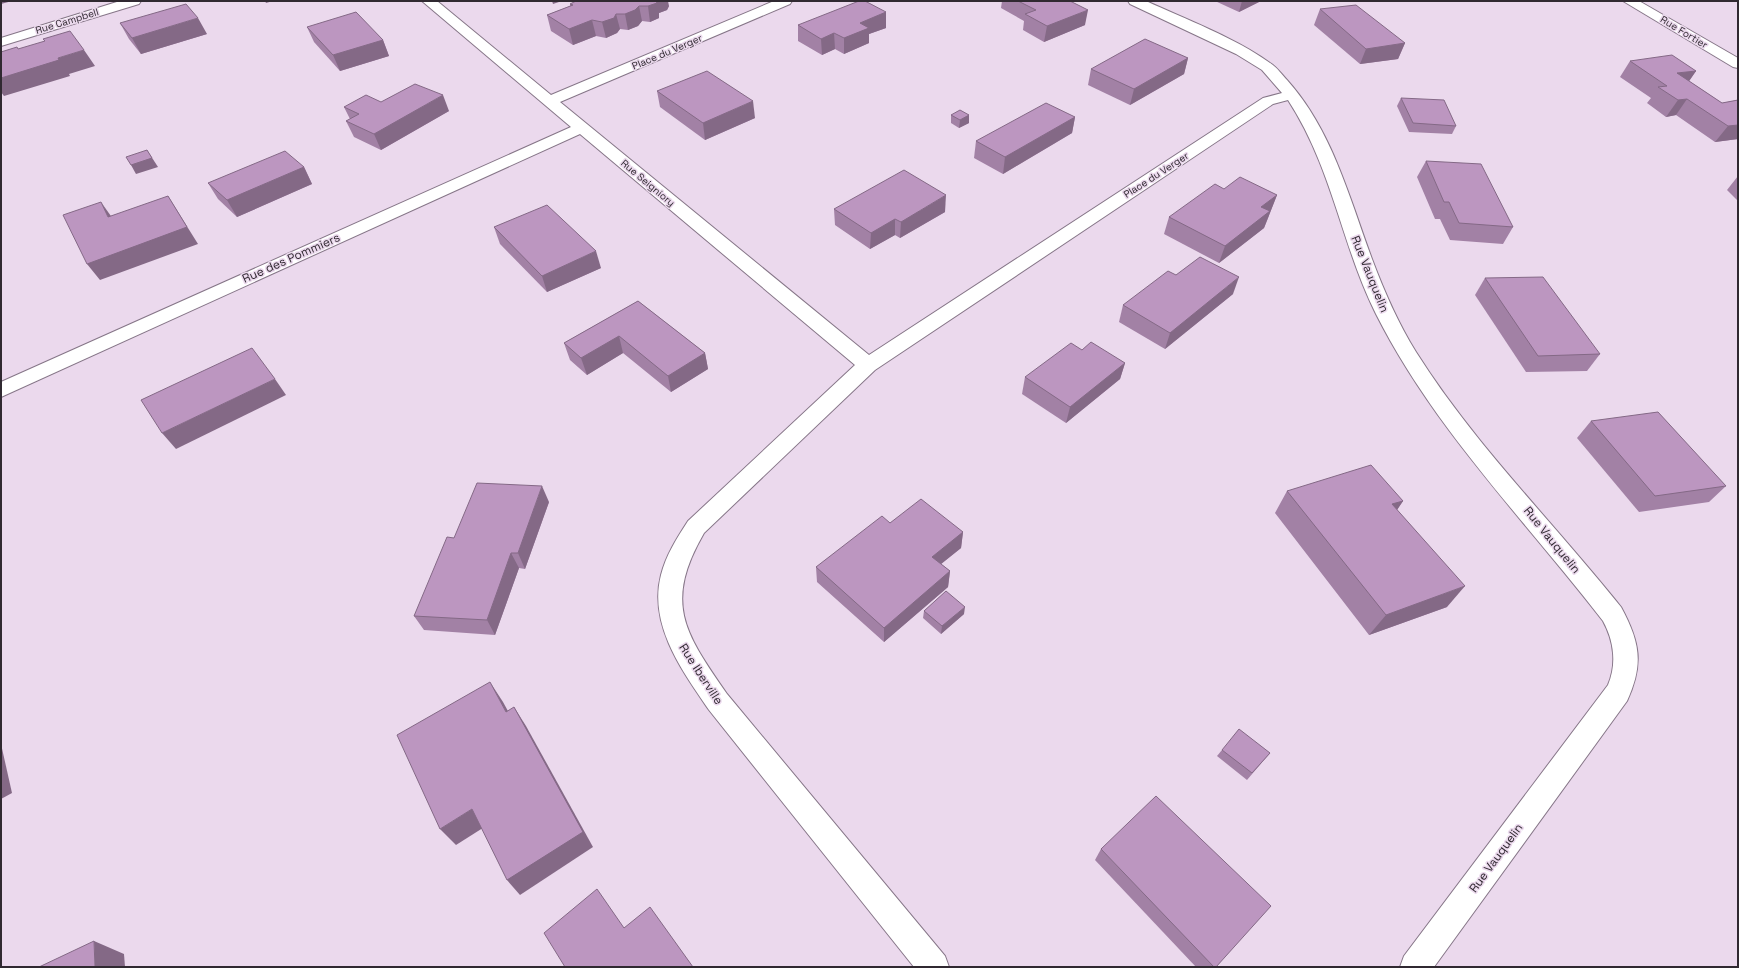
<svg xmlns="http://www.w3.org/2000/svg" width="1739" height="968" font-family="'Space Grotesk',sans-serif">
<rect width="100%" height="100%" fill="#ebd9ed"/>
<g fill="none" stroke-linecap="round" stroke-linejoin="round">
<defs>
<g id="minor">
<polygon points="120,1 141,1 139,4 1,46 1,38"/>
<path d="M422,1H437L551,95L774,1H792L790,4L560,102L869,355L1263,98L1282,93L1262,70L1236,54L1130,4L1128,1H1146C1185,19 1236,38 1270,63C1277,67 1282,75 1287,80C1332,130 1349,197 1372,259C1384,291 1398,323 1416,352C1474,444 1553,522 1621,607C1640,642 1644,664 1627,701L1434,967H1400L1404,956L1608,685C1617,664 1614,641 1603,621C1526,521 1434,429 1376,314C1341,244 1333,169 1288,100L1273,104L875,370L704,533C663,604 685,633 727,694L945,956L949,967H914L709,710C683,672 648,625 661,575C666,555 677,538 688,521L855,365L580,134L1,397V382L571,127Z"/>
<polygon points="1623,1 1639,1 1738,58 1738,68 1733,67"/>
</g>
</defs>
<use href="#minor" stroke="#867688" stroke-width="2"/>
<use href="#minor" fill="#fff" fill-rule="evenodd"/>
</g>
<g fill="#a281a5">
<polygon points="1002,1 1070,1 1085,25 1044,42 1023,30 1024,21 1001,8"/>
<polygon points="1215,1 1261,1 1239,12"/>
<polygon points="570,4 669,6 667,10 659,13 659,18 650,22 642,21 638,26 628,30 620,29 617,33 606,38 596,36 573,45 551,31 547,15 570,6"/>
<polygon points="1320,9 1405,43 1398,59 1360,64 1314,25"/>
<polygon points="886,12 886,28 869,34 869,43 844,54 835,49 822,55 798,41 798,25"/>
<polygon points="120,23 207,34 141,54 129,39"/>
<polygon points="307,27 383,40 389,56 340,71 314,42"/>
<polygon points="1188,58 1184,74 1130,105 1088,85 1091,69"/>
<polygon points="1630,61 1696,71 1689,81 1722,103 1738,100 1738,139 1715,142 1676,115 1666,117 1647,103 1651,98 1620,77"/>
<polygon points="657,91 755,118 705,140 660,107"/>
<polygon points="1401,98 1456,126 1452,134 1409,132 1397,106"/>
<polygon points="381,102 449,111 381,150 354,137 346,121 350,119 344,107"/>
<polygon points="951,115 969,115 969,123 959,128 951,123"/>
<polygon points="1075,117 1072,133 1003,174 974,158 976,141"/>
<polygon points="1426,161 1513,227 1503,244 1450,240 1440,219 1435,219 1417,177"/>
<polygon points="304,167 312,184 237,217 218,199 208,183"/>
<polygon points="1738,176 1738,201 1727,190"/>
<polygon points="1224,189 1277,195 1264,228 1219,263 1164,234 1169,217"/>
<polygon points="834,209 945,212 900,238 895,235 870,249 835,225"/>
<polygon points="494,227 601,268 547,292 500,244"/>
<polygon points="1176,275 1233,294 1165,349 1119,322 1123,305"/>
<polygon points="1485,278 1600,354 1587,371 1526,372 1475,295"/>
<polygon points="638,301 705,353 708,369 671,392 623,353 587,375 570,360 564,343"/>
<polygon points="1125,363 1120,379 1066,423 1022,394 1025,377"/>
<polygon points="1591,421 1726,486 1709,502 1639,512 1577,438"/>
<polygon points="1287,491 1403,501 1397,510 1447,607 1369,635 1275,513"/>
<polygon points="549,502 525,569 519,568 495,635 424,630 414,616 454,538"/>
<polygon points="890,523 963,532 961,548 941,564 950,571 948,587 884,642 817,582 816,567"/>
<polygon points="924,611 964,614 941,634 923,618"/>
<polygon points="1222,750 1270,753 1247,780 1217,756"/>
<polygon points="1101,849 1216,967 1196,967 1095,860"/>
</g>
<g fill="#846986">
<polygon points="1,1 12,1 1,4"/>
<polygon points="265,1 273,1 266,3"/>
<polygon points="552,1 562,1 553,4"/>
<polygon points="656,1 668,1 669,6 667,10 659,13 659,18 650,22 648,6"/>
<polygon points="1242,1 1261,1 1239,12"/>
<polygon points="639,6 642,21 638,26 628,30 625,14"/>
<polygon points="1088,10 1085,25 1044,42 1047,26"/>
<polygon points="886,12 886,28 869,34 869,43 844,54 844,38 860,23"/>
<polygon points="616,14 620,29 617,33 606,38 602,22"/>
<polygon points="198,18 207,34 141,54 132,38"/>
<polygon points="592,20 596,36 573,45 569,29"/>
<polygon points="834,33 835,49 822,55 821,39"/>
<polygon points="383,40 389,56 340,71 333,55"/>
<polygon points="1405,43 1398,59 1360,64 1366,49"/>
<polygon points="84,50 95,66 69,74 70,76 4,96 1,92 1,78 58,58"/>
<polygon points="1188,58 1184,74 1130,105 1134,89"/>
<polygon points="1696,71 1685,87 1677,73"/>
<polygon points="443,95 449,111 381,150 374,134"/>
<polygon points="1687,99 1676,115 1666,117 1678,100"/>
<polygon points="753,101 755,118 705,140 703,123"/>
<polygon points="969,115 969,123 959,128 960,120"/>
<polygon points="1075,117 1072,133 1003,174 1005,157"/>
<polygon points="1738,125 1738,139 1715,142 1728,126"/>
<polygon points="147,150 158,167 136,174 131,165"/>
<polygon points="304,167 312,184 237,217 227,200"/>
<polygon points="946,195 945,212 900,238 901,222"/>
<polygon points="1277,195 1264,228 1219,263 1225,246 1261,207"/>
<polygon points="168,196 198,244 100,280 87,264"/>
<polygon points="101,202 113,219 108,217"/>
<polygon points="895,219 895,235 870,249 871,233"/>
<polygon points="596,251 601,268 547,292 542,276"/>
<polygon points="1239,277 1233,294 1165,349 1170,333"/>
<polygon points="619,336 623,353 587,375 581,358"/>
<polygon points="705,353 708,369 671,392 668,376"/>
<polygon points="1125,363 1120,379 1066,423 1070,407"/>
<polygon points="275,379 286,395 176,449 162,433"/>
<polygon points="542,486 549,502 525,569 518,553"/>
<polygon points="1403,501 1388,523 1392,504"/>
<polygon points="963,532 961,548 931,572 932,557"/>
<polygon points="511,553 519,568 495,635 487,620"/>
<polygon points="950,571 948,587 884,642 884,628"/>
<polygon points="1465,586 1447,607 1369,635 1386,615"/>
<polygon points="965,607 964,614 941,634 942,626"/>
<polygon points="490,682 503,702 519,731 506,712"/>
<polygon points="514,707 526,726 593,847 520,895 507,880"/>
<polygon points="1,744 12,793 1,799"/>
<polygon points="472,809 486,826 456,845 440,829"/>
<polygon points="94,941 124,954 125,967 95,967"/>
</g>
<g fill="#bc96c0" stroke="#846986">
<polygon points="576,1 656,1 657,3 648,6 639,6 635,10 625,14 616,14 614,18 602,22 592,20 569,29 547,15 573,5 570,4"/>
<polygon points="859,1 865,1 886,12 860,23 869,28 844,38 834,33 821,39 798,25"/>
<polygon points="1018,1 1070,1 1088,10 1047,26 1025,14 1036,10"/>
<polygon points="186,4 198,18 132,38 120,23"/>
<polygon points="1356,5 1405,43 1366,49 1320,9"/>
<polygon points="356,12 383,40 333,55 307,27"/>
<polygon points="70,31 84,50 58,58 59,60 1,78 1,52 17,47 18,49 45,41 43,39"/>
<polygon points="1145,39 1188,58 1134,89 1091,69"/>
<polygon points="1672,55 1696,71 1677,73 1722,103 1738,100 1738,125 1728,126 1687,99 1678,100 1658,87 1667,86 1630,61"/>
<polygon points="707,71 753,101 703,123 657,91"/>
<polygon points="415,84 443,95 374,134 346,121 359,114 344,107 366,95 381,102"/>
<polygon points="1401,98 1444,100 1456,126 1413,123"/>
<polygon points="1046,103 1075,117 1005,157 976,141"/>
<polygon points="960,110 969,115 960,120 951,115"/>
<polygon points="147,150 152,158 131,165 126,157"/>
<polygon points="285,151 304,167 227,200 208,183"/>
<polygon points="1426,161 1481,164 1513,227 1459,223 1449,202 1444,202"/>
<polygon points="904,170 946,195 901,222 895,219 871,233 834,209"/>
<polygon points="1240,177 1277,195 1261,207 1270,211 1225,246 1169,217 1215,184 1224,189"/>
<polygon points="168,196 187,227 87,264 63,215 101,202 108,217"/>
<polygon points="547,205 596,251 542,276 494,227"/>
<polygon points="1200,257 1239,277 1170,333 1123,305 1168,271 1176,275"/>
<polygon points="1543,277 1600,354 1538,356 1485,278"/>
<polygon points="638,301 705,353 668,376 619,336 581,358 564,343"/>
<polygon points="1091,342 1125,363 1070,407 1025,377 1071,343 1082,350"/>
<polygon points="252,348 275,379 162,433 141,400"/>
<polygon points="1658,412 1726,486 1655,496 1591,421"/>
<polygon points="1371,465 1403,501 1392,504 1465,586 1386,615 1287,491"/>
<polygon points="477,483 542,486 518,553 511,553 487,620 414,616 447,537 454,538"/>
<polygon points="921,499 963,532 932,557 950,571 884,628 816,567 882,516 890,523"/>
<polygon points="946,591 965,607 942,626 924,611"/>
<polygon points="490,682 506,712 514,707 583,832 507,880 472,809 440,829 397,735"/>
<polygon points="1239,729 1270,753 1252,773 1222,750"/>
<polygon points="1156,796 1271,906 1216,967 1214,967 1101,849"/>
<polygon points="597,889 624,928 650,907 693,967 565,967 544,933"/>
<polygon points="94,941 95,967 39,967"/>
</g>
<g text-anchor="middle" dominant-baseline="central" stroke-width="3" stroke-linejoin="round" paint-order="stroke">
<g font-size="10" fill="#302931" stroke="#ebd9ed">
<text transform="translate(67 21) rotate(-17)">Rue Campbell</text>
<text transform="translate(1684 32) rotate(31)">Rue Fortier</text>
<text transform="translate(667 52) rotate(-23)">Place du Verger</text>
<text transform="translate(1156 175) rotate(-33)">Place du Verger</text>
<text transform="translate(648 183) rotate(40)">Rue Seigniory</text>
</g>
<g font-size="12" fill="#302931" stroke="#ebd9ed">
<text transform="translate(291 258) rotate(-24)">Rue des Pommiers</text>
<text transform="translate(1370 274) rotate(68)">Rue Vauquelin</text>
<text transform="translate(1552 540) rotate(51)">Rue Vauquelin</text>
<text transform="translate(701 674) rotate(57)">Rue Iberville</text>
<text transform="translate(1496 858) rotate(-54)">Rue Vauquelin</text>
</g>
</g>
<rect width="1739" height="968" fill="none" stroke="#302931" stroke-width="4"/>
</svg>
